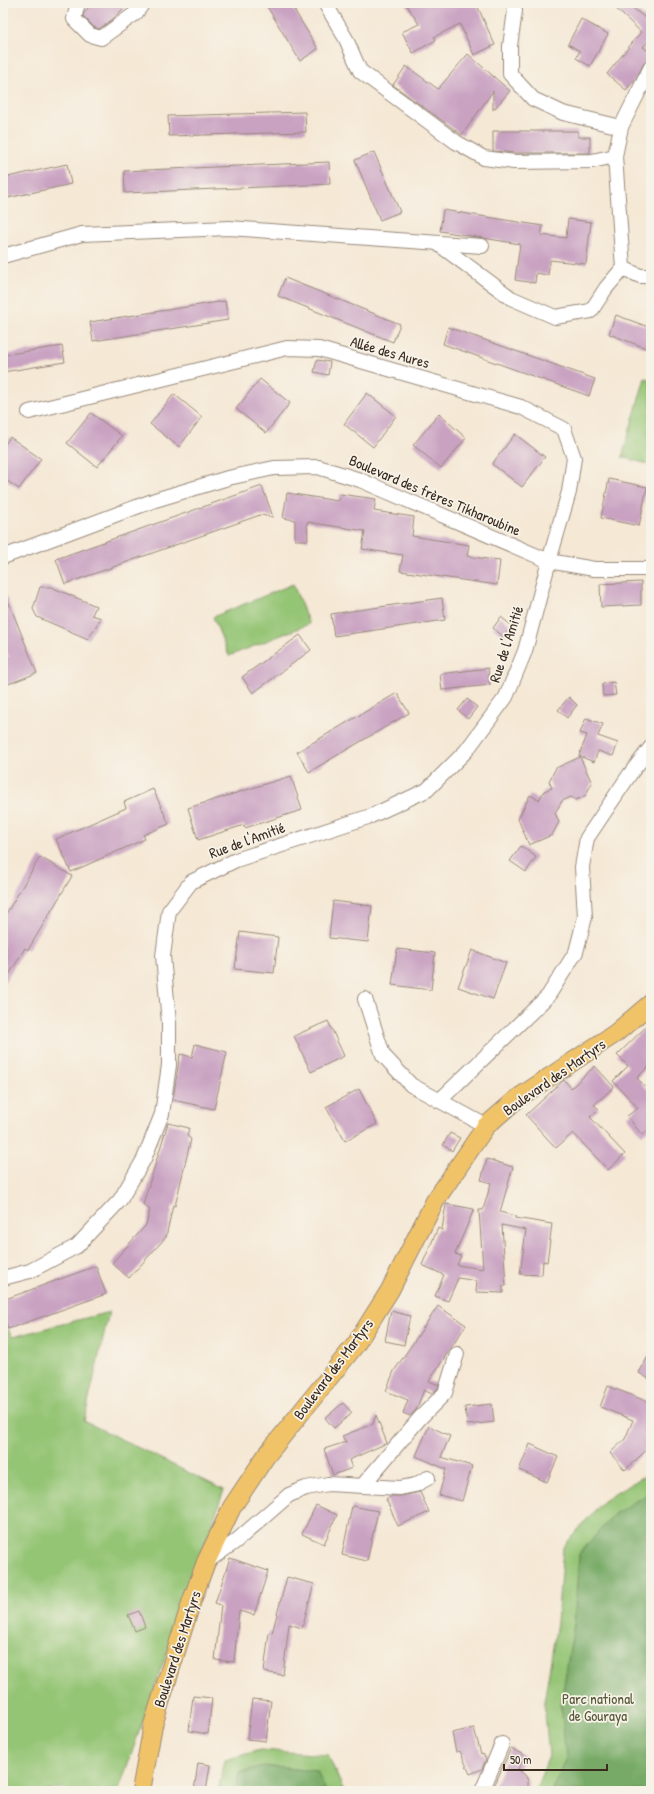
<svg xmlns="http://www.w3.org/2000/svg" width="654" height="1794" font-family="'Patrick Hand',sans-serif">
<rect width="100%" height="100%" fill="#f7f3e8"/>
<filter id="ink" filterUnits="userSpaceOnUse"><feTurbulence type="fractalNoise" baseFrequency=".025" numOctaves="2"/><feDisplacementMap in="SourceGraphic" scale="8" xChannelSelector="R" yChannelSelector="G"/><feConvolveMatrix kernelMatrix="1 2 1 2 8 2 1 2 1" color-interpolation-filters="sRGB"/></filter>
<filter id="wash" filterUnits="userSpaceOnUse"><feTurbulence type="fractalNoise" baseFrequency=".012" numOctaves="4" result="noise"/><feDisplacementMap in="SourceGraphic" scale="16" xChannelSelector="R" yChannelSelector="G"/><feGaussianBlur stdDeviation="0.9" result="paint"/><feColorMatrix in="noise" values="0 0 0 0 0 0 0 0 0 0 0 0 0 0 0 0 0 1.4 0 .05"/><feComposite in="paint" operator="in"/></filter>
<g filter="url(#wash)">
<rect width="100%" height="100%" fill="#f5e8d5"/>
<g fill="#94c575" stroke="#68784a">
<polygon points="645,378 651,380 651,465 622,457"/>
<polygon points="293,584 309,624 229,656 213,617"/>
<polygon points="109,1312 84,1421 224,1490 119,1789 112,1791 69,1791 64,1788 46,1791 3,1791 3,1319 12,1337"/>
<polygon points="651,1472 651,1791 535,1791 549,1756 544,1702 557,1622 563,1547 603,1501"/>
<polygon points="260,1750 328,1755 344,1791 218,1791 225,1760"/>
</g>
<g fill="#7a6" stroke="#596a42">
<polygon points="651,1492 651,1791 551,1791 566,1760 561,1703 574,1624 579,1554 614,1514"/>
<polygon points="262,1766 317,1771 326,1791 235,1791 239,1773"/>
</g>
<g id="blocks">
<g fill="#c9a2c2">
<polygon points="93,3 129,3 113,19 99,29 94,27 83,16 85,11"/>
<polygon points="265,3 290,3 318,49 300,61"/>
<polygon points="405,3 476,3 495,45 474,55 460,24 434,37 436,40 413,53 402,32 419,24"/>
<polygon points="610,3 627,3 645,18 651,11 651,40 650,39 643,47 651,53 651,59 644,63 636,78 626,90 607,74 641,32"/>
<polygon points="581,19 608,34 590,66 576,58 580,51 568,44"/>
<polygon points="468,54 510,91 493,110 493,91 462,135 393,85 406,66 438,89"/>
<polygon points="305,112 306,132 169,136 168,116"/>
<polygon points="493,131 578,131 578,137 590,137 590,153 515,153 493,151"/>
<polygon points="374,152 400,212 380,220 355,160"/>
<polygon points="329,162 330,184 125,193 124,171"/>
<polygon points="67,164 71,184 3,199 3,178"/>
<polygon points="443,210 543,226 541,235 566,238 568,219 591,222 586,264 550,260 548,275 536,273 535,283 515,280 520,244 440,231"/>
<polygon points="285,278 400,324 393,342 278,296"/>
<polygon points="225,301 228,320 93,341 90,322"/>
<polygon points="616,315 651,328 651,350 609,334"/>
<polygon points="448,327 595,379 589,396 443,344"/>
<polygon points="62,346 65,362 3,372 3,355"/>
<polygon points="317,360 330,362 328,375 314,372"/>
<polygon points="260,379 290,403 266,433 236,409"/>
<polygon points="367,393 396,416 373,447 344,424"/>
<polygon points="174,394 202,417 179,447 150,424"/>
<polygon points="91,413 122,436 97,467 67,443"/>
<polygon points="439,414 466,438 441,468 413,445"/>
<polygon points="515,434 545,457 522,487 492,464"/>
<polygon points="10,437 41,459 19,489 3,478 3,447"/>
<polygon points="609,479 647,487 639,526 601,518"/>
<polygon points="262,486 273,517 260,515 65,584 56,559"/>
<polygon points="287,493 338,501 340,494 376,499 374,511 414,517 412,536 469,545 467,556 500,561 497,585 400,571 403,555 362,549 365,531 307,522 308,540 295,540 295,520 283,518"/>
<polygon points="641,582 641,605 601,607 600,584"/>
<polygon points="40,587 51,587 96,606 92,615 101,618 88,639 37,617 33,609"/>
<polygon points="3,588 37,673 3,686 3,660 9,658 3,642"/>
<polygon points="442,598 445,620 334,636 331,614"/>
<polygon points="501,617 512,626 504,637 493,628"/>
<polygon points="300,635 311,650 253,693 242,677"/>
<polygon points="488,668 490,685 442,690 440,674"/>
<polygon points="614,682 616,695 603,696 602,684"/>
<polygon points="397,693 409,713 309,772 297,752"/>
<polygon points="569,697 577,705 567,718 558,710"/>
<polygon points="467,699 477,707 468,719 458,710"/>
<polygon points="586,718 603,724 598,736 618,743 613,756 598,751 594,762 579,756 587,735 580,733"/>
<polygon points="580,757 592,783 585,796 576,800 571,797 562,801 555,813 559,822 552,835 529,845 518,819 530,795 539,800 544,791 552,788 549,781 556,768"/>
<polygon points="291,776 302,810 245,828 244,825 198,840 188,808"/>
<polygon points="153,789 169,824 143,835 145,839 71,872 56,839 126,808 124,802"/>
<polygon points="521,846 536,857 526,872 510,861"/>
<polygon points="40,857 72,876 28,950 25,948 3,985 3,919"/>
<polygon points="333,901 372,906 368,942 329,938"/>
<polygon points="240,932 278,937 274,973 235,969"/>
<polygon points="397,949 435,953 431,990 392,985"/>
<polygon points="472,950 506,963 493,999 458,987"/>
<polygon points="328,1021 344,1056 311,1072 294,1036"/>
<polygon points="651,1022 651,1064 637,1078 651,1093 651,1128 642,1135 627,1116 638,1108 613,1081 628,1066 617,1055"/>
<polygon points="195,1044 227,1052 214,1109 173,1100 180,1054 192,1057"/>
<polygon points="595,1066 614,1087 594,1105 599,1109 590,1117 625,1154 608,1170 573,1133 556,1148 526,1115 564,1080 571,1088"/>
<polygon points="359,1089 377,1124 345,1141 326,1107"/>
<polygon points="168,1123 189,1128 187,1136 191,1139 175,1206 173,1205 166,1237 129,1278 112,1263 146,1225 150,1210 143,1204"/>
<polygon points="450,1133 460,1138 452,1151 443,1145"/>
<polygon points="487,1159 513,1167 500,1212 515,1216 515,1218 552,1224 547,1262 543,1261 542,1275 520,1274 526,1230 502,1225 506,1286 503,1286 503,1293 476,1292 477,1281 458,1278 448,1301 435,1296 444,1275 422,1265 438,1228 442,1230 446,1204 474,1209 455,1254 461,1256 457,1265 483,1269 479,1210 483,1210 491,1183 481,1180"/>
<polygon points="96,1266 106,1294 8,1329 3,1314 3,1300"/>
<polygon points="438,1306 466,1325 429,1381 439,1385 438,1388 432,1394 424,1390 416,1410 410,1416 403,1413 408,1400 386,1391 394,1371"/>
<polygon points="391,1311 410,1316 404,1345 385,1341"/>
<polygon points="651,1351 651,1380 639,1373"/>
<polygon points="608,1386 651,1403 651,1446 625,1470 610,1453 625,1439 633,1420 600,1407"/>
<polygon points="343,1403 352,1413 334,1428 325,1418"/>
<polygon points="492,1404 494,1422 467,1425 465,1407"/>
<polygon points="376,1415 387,1443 349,1460 352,1468 333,1475 324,1449 346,1442 342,1436 373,1424"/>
<polygon points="429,1426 450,1436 441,1457 472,1466 462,1501 439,1495 446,1469 416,1456"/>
<polygon points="530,1444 558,1457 547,1482 519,1470"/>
<polygon points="420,1492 429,1512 398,1526 386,1499 392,1496 401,1496"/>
<polygon points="316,1505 337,1515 324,1544 302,1534"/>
<polygon points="352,1506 378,1511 367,1561 342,1555"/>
<polygon points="230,1558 268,1571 254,1615 239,1611 234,1662 215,1660 221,1605 215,1603"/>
<polygon points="287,1577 314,1584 302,1628 289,1624 283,1675 264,1672 269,1632 272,1633"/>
<polygon points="139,1611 145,1627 135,1631 128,1615"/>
<polygon points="193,1696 212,1698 208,1734 189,1731"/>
<polygon points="252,1699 271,1701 266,1741 247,1739"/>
<polygon points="474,1728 481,1754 483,1753 486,1759 482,1769 470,1774 460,1751 456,1752 452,1733"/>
<polygon points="511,1748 525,1756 518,1769 525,1775 528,1780 528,1791 492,1791"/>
<polygon points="198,1763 210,1765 206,1791 194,1791"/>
</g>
</g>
</g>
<g filter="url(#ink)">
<use href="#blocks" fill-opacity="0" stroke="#98897a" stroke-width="1"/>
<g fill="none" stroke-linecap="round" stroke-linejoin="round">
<defs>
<g id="minor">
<polyline points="78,3 74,19 90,35 101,38 136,13 143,3"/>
<polyline points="325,3 346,39 360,71 456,142 484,158 514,162 592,161 615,156"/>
<polyline points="514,3 515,11 510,46 510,74 533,99 563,113 621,127"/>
<polyline points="437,243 511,298 555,317 591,311 606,288 623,268 615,156 621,127 651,67"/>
<polyline points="3,256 82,234 229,228 482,246"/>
<polyline points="623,268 640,276 651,276"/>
<polyline points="3,557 155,500 228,478 274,468 318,467 360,480 549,561 594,569 651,569"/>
<polyline points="365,999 383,1055 411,1085 486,1126"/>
<polyline points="439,1101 548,996 576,952 585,917 582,867 587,838 630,774 651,747"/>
<polyline points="3,1278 30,1271 77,1246 120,1200 144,1159 162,1114 169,1065 169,1023 163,956 169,911 191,882 236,860 371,816 427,790 466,751 506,697 525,651 549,561 569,492 574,458 564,429 521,407 319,349 287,348 29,412"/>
<polyline points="363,1485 420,1418 445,1393 457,1354"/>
<polyline points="206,1562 235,1542 289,1495 306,1488 328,1484 400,1488 415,1485 428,1478"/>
<polyline points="482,1791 502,1744"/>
</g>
<polyline id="major" points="141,1791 153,1725 192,1600 206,1562 232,1507 266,1456 356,1344 390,1290 435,1201 486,1126 518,1098 616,1033 651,1003"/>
</defs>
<use href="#minor" stroke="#98897a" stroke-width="16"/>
<use href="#major" stroke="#98897a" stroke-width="20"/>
<use href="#minor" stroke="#fff" stroke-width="14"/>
<use href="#major" stroke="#f1c369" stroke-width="18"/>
</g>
</g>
<g text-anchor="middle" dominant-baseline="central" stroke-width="3.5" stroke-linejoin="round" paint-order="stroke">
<g font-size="15" fill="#3b2a1e" stroke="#f7f3e8">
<text transform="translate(390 352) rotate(16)">Allée des Aures</text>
<text transform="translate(435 495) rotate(23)">Boulevard des frères Tikharoubine</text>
<text transform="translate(506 644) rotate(-72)">Rue de l'Amitié</text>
<text transform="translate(247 840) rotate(-20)">Rue de l'Amitié</text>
<text transform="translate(554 1077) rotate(-35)">Boulevard des Martyrs</text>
<text transform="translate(333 1369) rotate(-53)">Boulevard des Martyrs</text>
<text transform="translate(177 1649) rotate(-72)">Boulevard des Martyrs</text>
</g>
<g font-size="15" fill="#565838" stroke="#f7f3e8">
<text x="598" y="1698">Parc national<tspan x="598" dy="17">de Gouraya</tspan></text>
</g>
</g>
<rect width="654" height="1794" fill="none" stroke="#f7f3e8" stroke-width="16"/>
<path d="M504 1764v6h103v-6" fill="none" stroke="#3b2a1e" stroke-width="2"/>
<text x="510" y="1764" font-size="12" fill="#3b2a1e" stroke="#f7f3e8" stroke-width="3" paint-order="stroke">50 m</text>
</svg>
